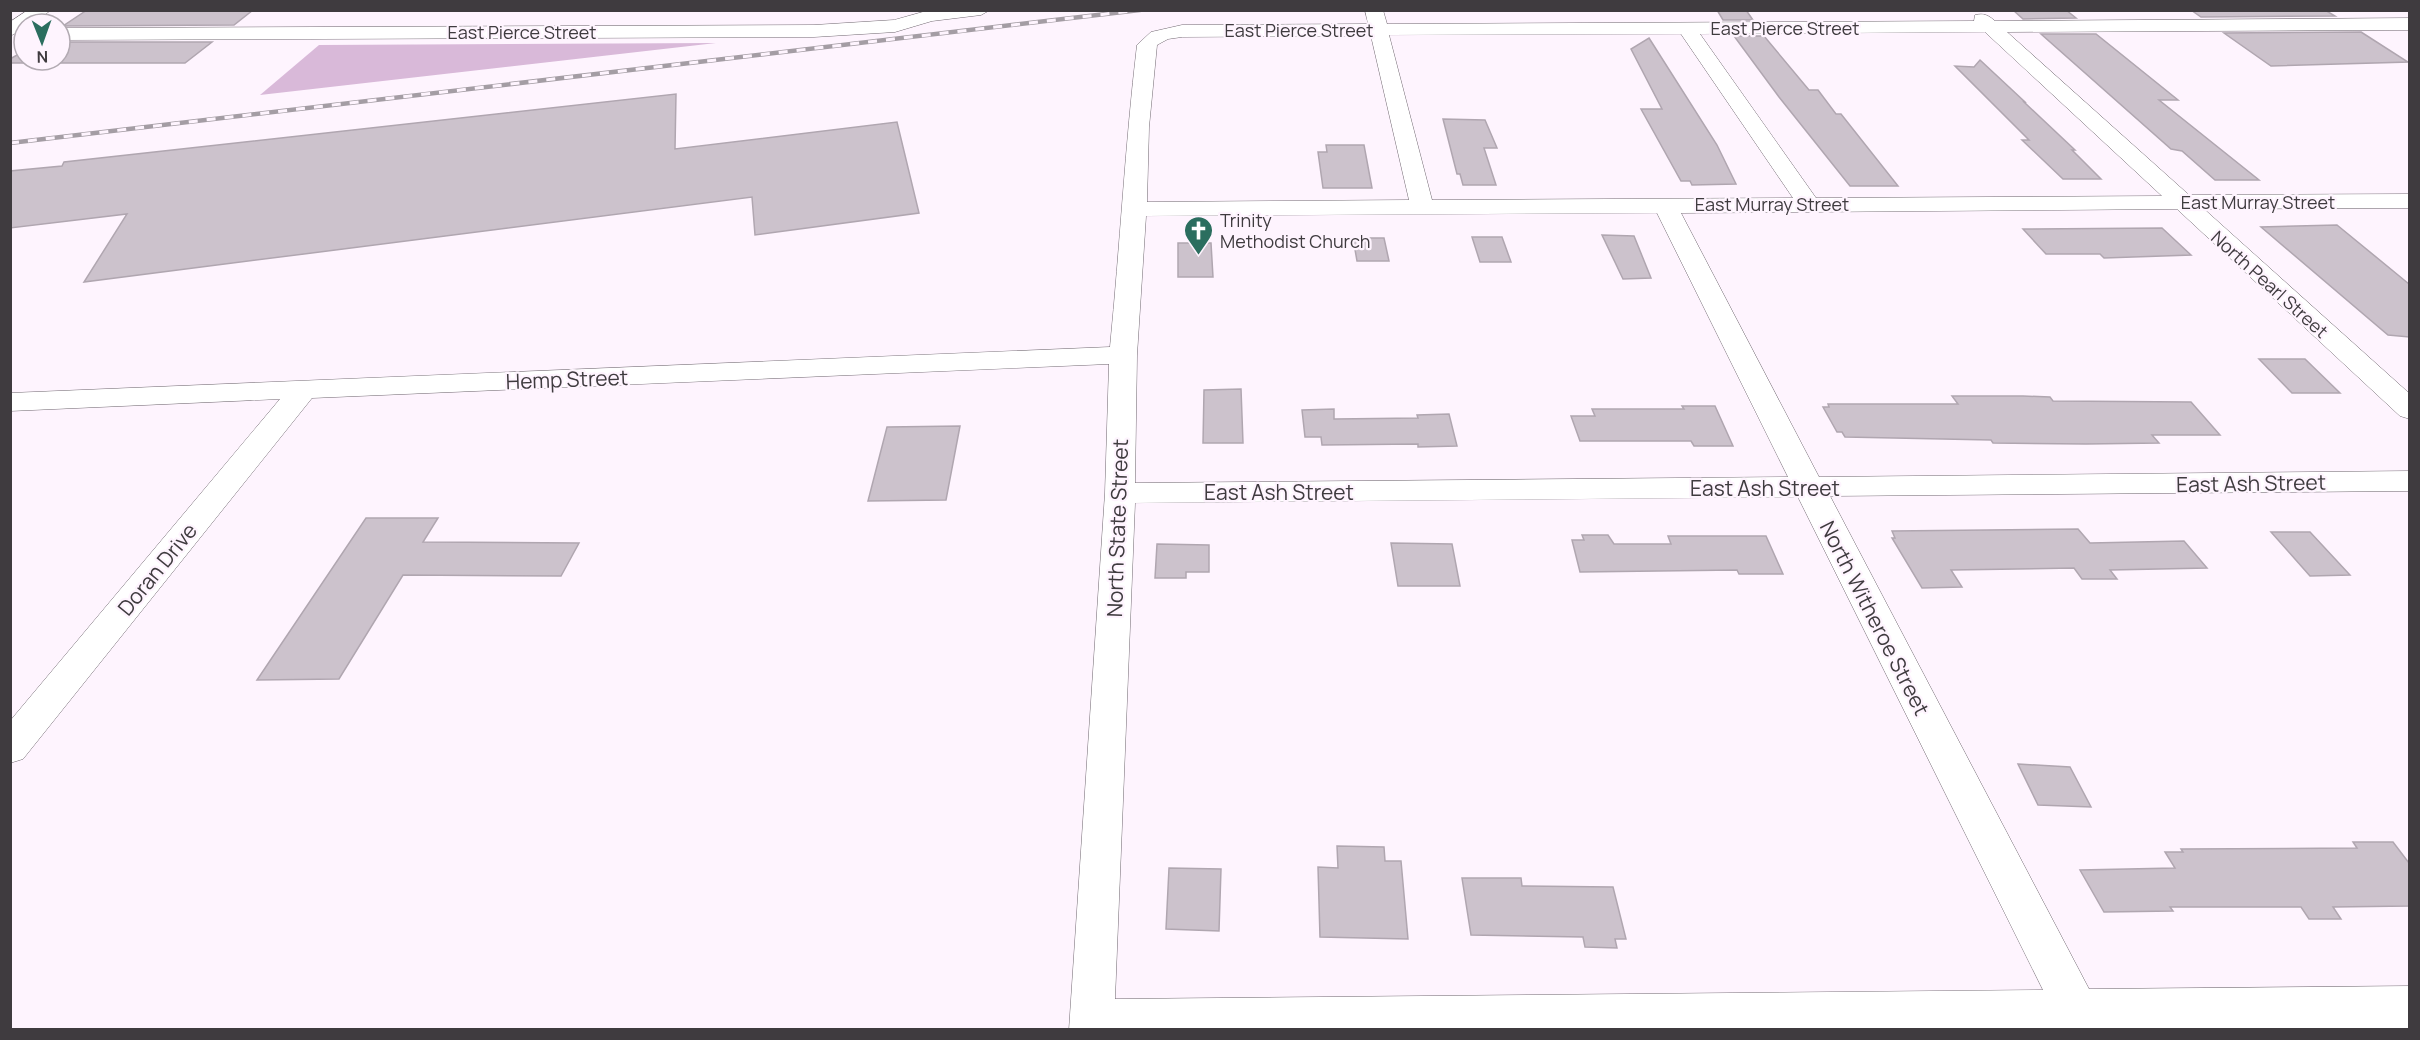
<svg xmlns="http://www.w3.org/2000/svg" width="2420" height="1040" font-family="Manrope,sans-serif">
<rect width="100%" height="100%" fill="#fef4fe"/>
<polygon fill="#d9b9d9" points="716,43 260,95 319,45"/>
<g fill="#ccc2cc" stroke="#b0a6b0" stroke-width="1.5">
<polygon points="87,10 253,10 234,25 63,26"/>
<polygon points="1717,10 1746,10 1753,20 1723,20"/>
<polygon points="2013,10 2066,10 2076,18 2023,19"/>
<polygon points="2191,10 2325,10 2335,16 2201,17"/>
<polygon points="2361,32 2408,62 2271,66 2224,33"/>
<polygon points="2041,34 2096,34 2178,100 2159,100 2259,180 2215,180 2182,151 2171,149"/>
<polygon points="1734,36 1764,36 1809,90 1818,90 1836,114 1841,114 1898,186 1850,186 1779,97"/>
<polygon points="1649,38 1717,145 1736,184 1692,185 1690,181 1681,181 1641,109 1662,109 1631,49"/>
<polygon points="60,42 212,42 185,63 10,63 10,59 24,51 24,60 60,60"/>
<polygon points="1980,60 2025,102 2024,102 2075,150 2072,150 2101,179 2063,179 2022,140 2029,140 1955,66 1974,67"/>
<polygon points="676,94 675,149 897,122 919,213 755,235 752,197 84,282 127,214 10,228 10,171 62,166 64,162"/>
<polygon points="1443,119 1485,120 1497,148 1484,148 1496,185 1463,185 1460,174 1457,174"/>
<polygon points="1326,145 1364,145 1372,188 1323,188 1318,152 1327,152"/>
<polygon points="2337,225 2409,284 2409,337 2388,335 2261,227"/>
<polygon points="2162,228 2191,255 2104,258 2100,254 2046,254 2023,229"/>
<polygon points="1602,235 1634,236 1651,278 1623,279"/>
<polygon points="1472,237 1502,237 1511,262 1480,262"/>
<polygon points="1353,238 1384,238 1389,261 1357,261"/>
<polygon points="1178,243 1211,243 1213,277 1178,277"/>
<polygon points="2259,359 2305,359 2340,393 2292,393"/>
<polygon points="1241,389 1243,443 1203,443 1204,390"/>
<polygon points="1952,396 2023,396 2050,397 2053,401 2191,402 2220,435 2152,435 2159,443 2086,444 1993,443 1991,440 1845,437 1842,432 1837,432 1823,407 1829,407 1828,404 1958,404"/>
<polygon points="1682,406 1715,406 1733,446 1694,446 1691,441 1580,441 1571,416 1595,416 1592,409 1684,409"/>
<polygon points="1334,409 1334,419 1418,418 1417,415 1449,414 1457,446 1418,447 1418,444 1322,445 1321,437 1305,437 1302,410"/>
<polygon points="960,426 946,500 868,501 887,427"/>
<polygon points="366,518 438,518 423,542 579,543 561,576 403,575 339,679 257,680"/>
<polygon points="2078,529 2090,543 2184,541 2207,568 2110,570 2117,579 2082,579 2074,568 1951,570 1962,587 1922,588 1892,538 1895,538 1892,531"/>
<polygon points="2271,532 2310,532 2350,575 2310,576"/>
<polygon points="1582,535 1608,535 1614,544 1671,544 1668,536 1766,536 1783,574 1739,574 1737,570 1580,572 1572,540 1584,540"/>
<polygon points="1391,543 1452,544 1460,586 1398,586"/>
<polygon points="1157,544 1209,545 1209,572 1186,572 1186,578 1155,578"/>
<polygon points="2018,764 2070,767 2091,807 2038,805"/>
<polygon points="2353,842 2393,842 2409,863 2409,906 2333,907 2341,919 2309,919 2301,907 2170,907 2173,911 2104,912 2080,870 2175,868 2165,852 2183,852 2181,849 2357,848"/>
<polygon points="1337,846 1384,847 1385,861 1401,861 1408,939 1320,937 1318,867 1338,868"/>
<polygon points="1169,868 1221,869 1219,931 1166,929"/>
<polygon points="1462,878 1521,878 1522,886 1613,887 1626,939 1615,939 1617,948 1585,947 1583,937 1471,935"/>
</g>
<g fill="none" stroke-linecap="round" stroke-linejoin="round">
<defs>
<g id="minor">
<polygon points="28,10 51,10 32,24 24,24 24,29 10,36 10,22"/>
<polygon points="930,10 990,10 981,15 932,21 895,32 814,37 60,40 60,28 814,25 894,20"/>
<path d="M1365,10H1383L1387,24L1974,21L1975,15C1984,13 1988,15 1995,21L2410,18V30L2007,32L2189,195L2410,194V208L2204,209L2410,394V419L2400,416L2177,209L1681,213L1819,477L2410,471V491L1830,496L2089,989L2410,986V1028L1069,1030L1105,493L1109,364L312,398L23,759L10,763V721L280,399L10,411V393L1110,347C1120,247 1125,145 1137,45L1151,32L1182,25L1368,24ZM1985,32L2162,196L1816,198L1700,34ZM1681,34L1793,198L1432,200L1389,35ZM1371,36L1409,200L1147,202L1149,127L1157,45L1168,39L1182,37ZM1657,213L1788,477L1135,483L1137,355L1146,216ZM1798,497L2043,990L1115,999L1135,503Z"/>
</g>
</defs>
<use href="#minor" stroke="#716971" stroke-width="1"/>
<use href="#minor" fill="#fff" fill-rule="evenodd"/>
<defs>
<polyline id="rail" points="10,143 1140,10"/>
</defs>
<use href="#rail" stroke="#a49da4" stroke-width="4.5"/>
<use href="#rail" stroke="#fef4fe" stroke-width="3" stroke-dasharray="9" stroke-linecap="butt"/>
</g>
<defs>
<symbol id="church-pin" viewBox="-11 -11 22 30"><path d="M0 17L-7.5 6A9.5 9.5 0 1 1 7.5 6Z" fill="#2b6e5f" stroke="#fef4fe"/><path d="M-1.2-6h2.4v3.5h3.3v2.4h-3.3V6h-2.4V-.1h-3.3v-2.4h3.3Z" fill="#fff"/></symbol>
</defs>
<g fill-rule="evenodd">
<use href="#church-pin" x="1182" y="214" width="33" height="45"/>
</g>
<g text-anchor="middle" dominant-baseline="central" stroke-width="4.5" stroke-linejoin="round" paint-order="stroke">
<g font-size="18" fill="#3f3b3f" stroke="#fef4fe">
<text x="1785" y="28">East Pierce Street</text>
<text x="1299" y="30">East Pierce Street</text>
<text x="522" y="32">East Pierce Street</text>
<text x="2258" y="202">East Murray Street</text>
<text x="1772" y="204">East Murray Street</text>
<text transform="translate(2270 284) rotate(42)">North Pearl Street</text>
</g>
<g font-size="18" fill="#3f3b3f" stroke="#fef4fe" text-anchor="start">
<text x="1220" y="220">Trinity<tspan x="1220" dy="21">Methodist Church</tspan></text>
</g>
<g font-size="21" fill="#3f3b3f" stroke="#fef4fe">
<text transform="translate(567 379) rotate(-2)">Hemp Street</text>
<text transform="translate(2251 483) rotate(-1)">East Ash Street</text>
<text x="1765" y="488">East Ash Street</text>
<text x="1279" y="492">East Ash Street</text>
<text transform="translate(1117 528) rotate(-88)">North State Street</text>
<text transform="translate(157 569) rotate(-51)">Doran Drive</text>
<text transform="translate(1875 618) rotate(63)">North Witheroe Street</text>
</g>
</g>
<rect width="2420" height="1040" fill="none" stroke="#3f3b3f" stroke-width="24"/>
<g transform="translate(42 42) rotate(179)"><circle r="28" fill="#fef4fe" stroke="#b2aab2" stroke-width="1.5"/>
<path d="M0-4.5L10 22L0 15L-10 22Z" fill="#2b6e5f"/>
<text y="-9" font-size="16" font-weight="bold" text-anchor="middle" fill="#3f3b3f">N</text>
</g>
</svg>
